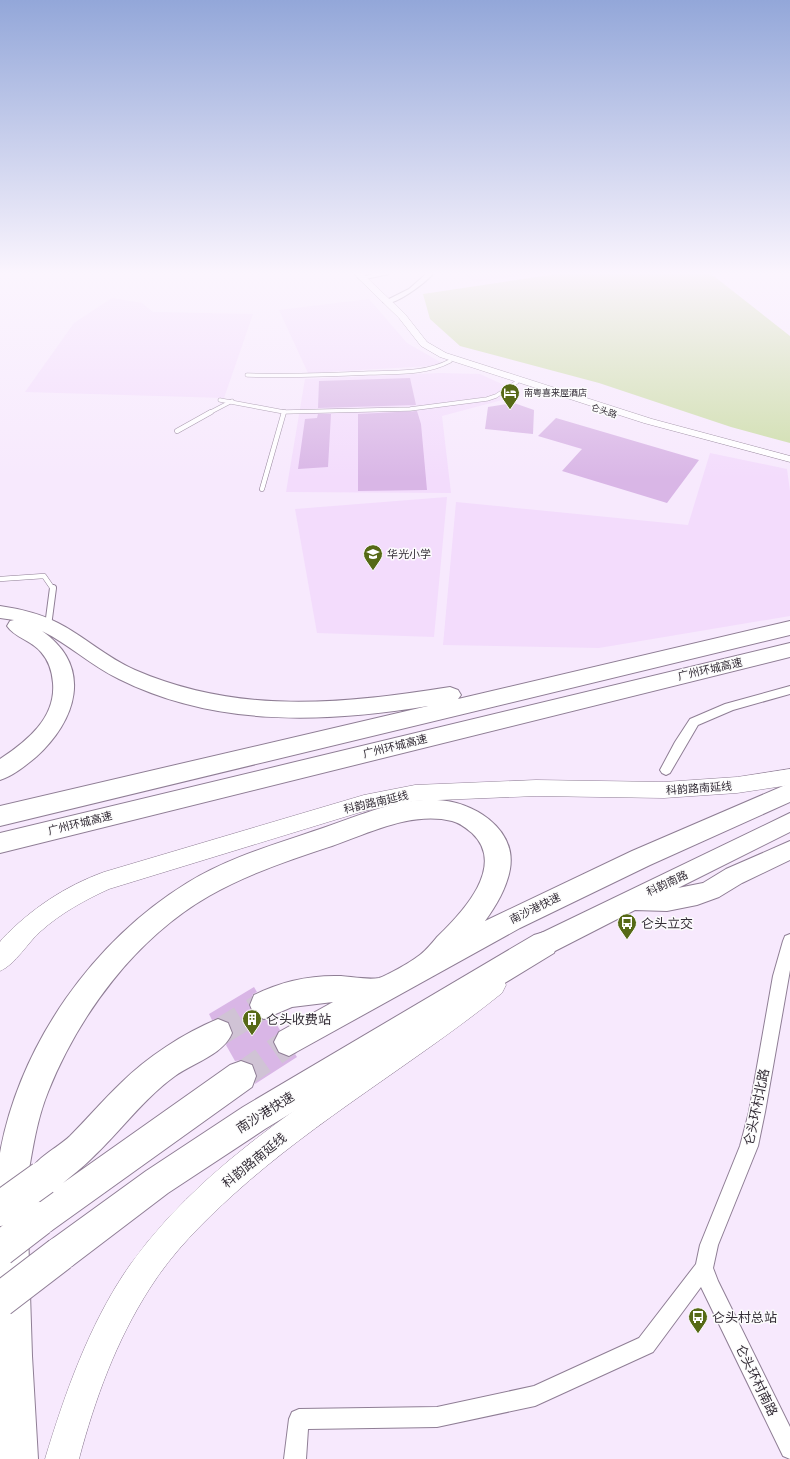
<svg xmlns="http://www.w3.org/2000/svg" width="790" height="1459" font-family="'PT Serif','Noto Sans SC',serif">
<rect width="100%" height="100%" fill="#f7e9fd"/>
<g fill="#f3dcfc">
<polygon points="464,274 533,274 475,282"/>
<polygon points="112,298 142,303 153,312 253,314 224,398 25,392 74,323"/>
<polygon points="369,299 407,343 442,363 431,366 308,373 279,310"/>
<polygon points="440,373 480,374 504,385 506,399 442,416 451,493 286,492 305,379"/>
<polygon points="710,453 787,469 790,491 790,616 599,648 443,645 456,502 688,525"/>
<polygon points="447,497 434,637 317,633 295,509"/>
</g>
<polygon fill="#cddda9" points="556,274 710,274 715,277 790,336 790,443 731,427 599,383 460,346 430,319 423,294"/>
<g fill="#d9b6e6">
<polygon points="410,378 416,405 318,408 319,381"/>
<polygon points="514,403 534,410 533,434 485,429 488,407"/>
<polygon points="417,411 421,424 427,490 358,491 358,414"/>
<polygon points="318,414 331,414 328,467 298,469 305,419 317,418"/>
<polygon points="556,418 699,460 667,503 562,471 582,449 538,436"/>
<polygon points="254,987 257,992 253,994 249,1004 253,1016 263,1020 272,1017 280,1030 273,1041 278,1053 288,1057 295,1054 297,1057 255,1084 257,1075 253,1064 242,1060 235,1061 226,1045 233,1034 229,1022 219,1018 212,1020 209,1014"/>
</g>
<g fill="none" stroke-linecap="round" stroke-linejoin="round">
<g stroke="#d0c3d5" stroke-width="27" stroke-dasharray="27 14" stroke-linecap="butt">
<polyline points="218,1033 264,1005"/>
<polyline points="241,1076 289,1042"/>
</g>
<defs>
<g id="service-far2">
<path d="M247,375C288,376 329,375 369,373C396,372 426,374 450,361"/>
<polyline points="220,400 284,412 410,409 487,399 496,396 517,382"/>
<polyline points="209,413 232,401"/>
</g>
<g id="service-far1">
<polyline points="177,431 211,412"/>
<polyline points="262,489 284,412"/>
<polyline points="0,579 44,576 53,589"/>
</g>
<polyline id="service" points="48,626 53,588"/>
<g id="minor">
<polygon points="372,274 389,274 361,280 358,278"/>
<path d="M426,274H433C426,282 392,309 383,302L409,289Z"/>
<polygon points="790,686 790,694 733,710 698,725 670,773 666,775 662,773 660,770 675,742 690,719 725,704"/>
<polygon points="790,934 790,970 765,1112 758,1146 718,1245 713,1268 718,1281 790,1427 790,1459 783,1456 701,1287 653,1352 535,1406 437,1427 308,1429 306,1459 284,1459 289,1419 292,1412 299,1409 437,1407 534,1386 639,1338 696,1264 700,1245 740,1146 749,1112 773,976 783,941 785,936"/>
</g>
<polygon id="tertiary" points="354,274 363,274 405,314 427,342 446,353 652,419 790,456 790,462 644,423 440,357 421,346 399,318"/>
<g id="primary">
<path d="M790,769V785L737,793L664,798L536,796L415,801L364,811L109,889C85,900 61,913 41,931C28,942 15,965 0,971V942L2,939C31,909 65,886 104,872L364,795L415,785L536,780L664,782L737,777Z"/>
<path d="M494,974L502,977L506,985L502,993C415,1063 317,1119 234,1194C203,1222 172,1253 150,1288C116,1341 95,1399 79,1459H45C65,1393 90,1322 130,1265C220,1139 366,1070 486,977Z"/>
</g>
<polygon id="trunk" points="790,813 790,832 678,888 703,883 726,869 790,841 790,860 742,883 719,897 697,905 667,911 635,910 553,952 544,955 535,952 532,944 535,936"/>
<g id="motorway">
<path d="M0,606C20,609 39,613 58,623C84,636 107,658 135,670C239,715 342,704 450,687L458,690L461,695L458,699L790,621V635L0,826V806L428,706C325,723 215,727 119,679C91,666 69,644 42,631C94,667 76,721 36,757C25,766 13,776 0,780V759C27,741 56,718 53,683C52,671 49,661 41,652C32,641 14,637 7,626L10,621L14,620L0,618Z"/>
<polygon points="790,643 790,657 0,853 0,833"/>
<path d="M790,783V802L650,865L520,928L289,1056L279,1052L274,1042L279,1032L333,1002L292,1007L264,1019L254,1015L250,1005L254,995C282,981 310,975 341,976C353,977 368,980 379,978C386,976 411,962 417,957C425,952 431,944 437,937C462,913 507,866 472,833C466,828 460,823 452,821C412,811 369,833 332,846C290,860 247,874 209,896C136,938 79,1014 48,1092C37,1119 33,1147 28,1175C35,1158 56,1149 70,1136C87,1119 103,1100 121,1083C147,1057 184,1033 218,1019L228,1023L232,1033C224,1054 193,1063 175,1076C143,1099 120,1132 91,1159C82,1168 72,1175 63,1183L230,1065L241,1061L252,1065L256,1076L252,1087L51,1231L39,1236L28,1231L32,1356L38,1459H0V1153C20,1044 93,941 187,883C227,858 273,845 317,830C355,818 395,798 437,800C472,801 517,828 510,869C507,887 496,906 485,921L632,851ZM28,1180L32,1189L43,1194L51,1191L27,1208Z"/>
<polygon points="544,932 554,935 557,944 554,953 265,1129 168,1193 72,1266 60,1271 48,1266 43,1254 48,1242 146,1171 243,1107 534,935"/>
</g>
</defs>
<use href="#service-far2" stroke="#8f7e95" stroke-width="4.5"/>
<use href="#service-far1" stroke="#8f7e95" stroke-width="5.5"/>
<use href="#service" stroke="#8f7e95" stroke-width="8"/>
<use href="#minor" stroke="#8f7e95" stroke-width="2"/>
<use href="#tertiary" stroke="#8f7e95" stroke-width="1"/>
<use href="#primary" stroke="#8f7e95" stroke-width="1"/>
<use href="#trunk" stroke="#8f7e95" stroke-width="2"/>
<use href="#motorway" stroke="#8f7e95" stroke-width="2"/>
<use href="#service-far2" stroke="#fff" stroke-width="3.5"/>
<use href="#service-far1" stroke="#fff" stroke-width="4.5"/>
<use href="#service" stroke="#fff" stroke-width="6"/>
<use href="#minor" fill="#fff" fill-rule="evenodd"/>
<use href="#tertiary" fill="#fff" fill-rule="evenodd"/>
<use href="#primary" fill="#fff" fill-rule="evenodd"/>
<use href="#trunk" fill="#fff" fill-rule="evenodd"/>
<use href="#motorway" fill="#fff" fill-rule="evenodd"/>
<defs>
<g id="motorway-bridge">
<polyline points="0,1209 43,1178"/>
<polyline points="0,1249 39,1219"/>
<polyline points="0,1300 60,1254"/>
</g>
</defs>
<use href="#motorway-bridge" stroke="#8f7e95" stroke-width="36" stroke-linecap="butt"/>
<use href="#motorway-bridge" stroke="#fff" stroke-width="34"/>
</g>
<linearGradient id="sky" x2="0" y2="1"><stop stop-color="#93a7d9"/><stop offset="0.57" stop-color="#fbf5fe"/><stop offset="1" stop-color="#fbf5fe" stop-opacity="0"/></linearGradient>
<rect width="790" height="479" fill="url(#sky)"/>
<defs>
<symbol id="hotel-pin" viewBox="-11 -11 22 30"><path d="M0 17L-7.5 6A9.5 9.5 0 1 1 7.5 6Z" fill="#566916" stroke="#fcfcfc"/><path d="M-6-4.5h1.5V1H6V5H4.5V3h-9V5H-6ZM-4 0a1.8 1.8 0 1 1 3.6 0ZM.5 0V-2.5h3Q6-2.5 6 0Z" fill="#fff"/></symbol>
<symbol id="school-pin" viewBox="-11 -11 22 30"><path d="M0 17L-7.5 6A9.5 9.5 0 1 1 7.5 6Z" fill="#566916" stroke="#fcfcfc"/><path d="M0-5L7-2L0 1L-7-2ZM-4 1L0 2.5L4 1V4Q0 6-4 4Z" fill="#fff"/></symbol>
<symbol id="bus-pin" viewBox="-11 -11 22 30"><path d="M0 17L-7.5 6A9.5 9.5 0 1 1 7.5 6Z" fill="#566916" stroke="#fcfcfc"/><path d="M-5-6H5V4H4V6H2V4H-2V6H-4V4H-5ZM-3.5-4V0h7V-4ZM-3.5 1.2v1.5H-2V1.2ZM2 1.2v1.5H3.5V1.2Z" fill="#fff"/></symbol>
<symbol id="building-pin" viewBox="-11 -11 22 30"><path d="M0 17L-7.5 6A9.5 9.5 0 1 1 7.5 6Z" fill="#566916" stroke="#fcfcfc"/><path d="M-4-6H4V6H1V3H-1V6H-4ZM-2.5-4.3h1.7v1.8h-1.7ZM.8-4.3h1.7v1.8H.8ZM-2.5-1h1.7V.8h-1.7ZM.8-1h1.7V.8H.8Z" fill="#fff"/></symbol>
</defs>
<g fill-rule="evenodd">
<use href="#hotel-pin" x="499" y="382" width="22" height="30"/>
<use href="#school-pin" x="362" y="543" width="22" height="30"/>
<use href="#bus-pin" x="616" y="912" width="22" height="30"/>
<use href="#building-pin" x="241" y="1008" width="22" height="30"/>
<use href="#bus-pin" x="687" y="1306" width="22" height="30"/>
</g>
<g text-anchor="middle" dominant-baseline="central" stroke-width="3" stroke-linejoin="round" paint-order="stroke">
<g font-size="9" fill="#332c36" stroke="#fcfcfc" text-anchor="start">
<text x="524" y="393">南粤喜来屋酒店</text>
</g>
<g font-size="9" fill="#332c36" stroke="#fcfcfc">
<text transform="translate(604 411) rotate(18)">仑头路</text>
</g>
<g font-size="11" fill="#332c36" stroke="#fcfcfc" text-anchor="start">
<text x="387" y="554">华光小学</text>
</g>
<g font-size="11" fill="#332c36" stroke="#fcfcfc">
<text transform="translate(710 669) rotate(-13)">广州环城高速</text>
<text transform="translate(395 746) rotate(-14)">广州环城高速</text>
<text transform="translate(699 788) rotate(-4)">科韵路南延线</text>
<text transform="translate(376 802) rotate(-13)">科韵路南延线</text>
<text transform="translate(80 823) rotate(-14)">广州环城高速</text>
<text transform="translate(667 883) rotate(-25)">科韵南路</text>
<text transform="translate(535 908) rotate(-26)">南沙港快速</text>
</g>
<g font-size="13" fill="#332c36" stroke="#fcfcfc" text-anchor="start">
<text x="641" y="923">仑头立交</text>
<text x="266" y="1019">仑头收费站</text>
<text x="712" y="1317">仑头村总站</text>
</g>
<g font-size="13" fill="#332c36" stroke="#fcfcfc">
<text transform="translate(756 1107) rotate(-78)">仑头环村北路</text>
<text transform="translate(265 1112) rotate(-32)">南沙港快速</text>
<text transform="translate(254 1160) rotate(-39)">科韵路南延线</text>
<text transform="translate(757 1380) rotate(64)">仑头环村南路</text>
</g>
</g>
</svg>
